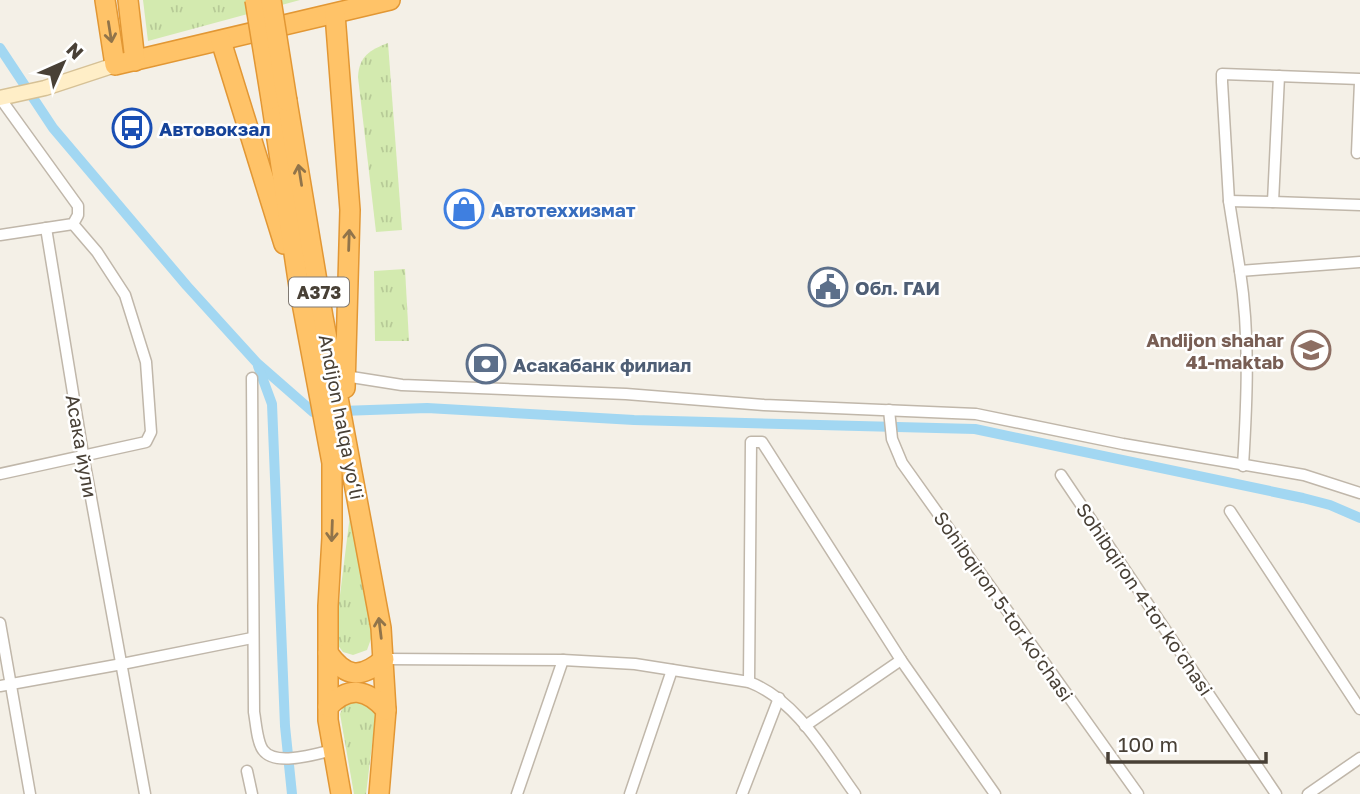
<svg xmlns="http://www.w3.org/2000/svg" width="1360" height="794" font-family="'Golos Text',sans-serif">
<defs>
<pattern id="grass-tufts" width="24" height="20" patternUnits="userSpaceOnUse" patternTransform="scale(1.75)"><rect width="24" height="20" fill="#d3eaaf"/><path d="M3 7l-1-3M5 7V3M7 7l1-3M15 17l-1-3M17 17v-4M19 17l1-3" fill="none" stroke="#b7ca97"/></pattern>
</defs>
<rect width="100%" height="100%" fill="#f4f0e7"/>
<g fill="url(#grass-tufts)">
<polygon points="143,0 300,0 148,41"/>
<path d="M388,43L402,230L376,232L358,77C359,56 370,50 388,43Z"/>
<polygon points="405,269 409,341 375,341 374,271"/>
<polygon points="350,515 372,636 367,650 353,655 343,652 337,644 337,619"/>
<polygon points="358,698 376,713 366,794 354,794 340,714 344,705"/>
</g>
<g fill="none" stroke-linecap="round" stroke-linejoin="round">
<g stroke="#a2d7f2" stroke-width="10">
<polyline points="0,48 53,128 187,286 257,363 313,412 427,408 634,420 975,429 1303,498 1330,505 1360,518"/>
<polyline points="258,366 272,404 285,726 292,794"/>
</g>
<defs>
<g id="street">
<polyline points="1360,79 1222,74 1222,82 1229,201 1240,271 1360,262"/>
<polyline points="0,98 78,206 78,215 73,224 0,235"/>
<polyline points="1357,153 1360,82"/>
<polyline points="1229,201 1273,202 1279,76"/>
<polyline points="1273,202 1360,205"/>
<polyline points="46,228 83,454 145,794"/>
<path d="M1240,271C1250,336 1247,400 1243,466"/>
<polyline points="345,376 402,385 626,394 764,405 976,414 1123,444 1304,475 1360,493"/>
<path d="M252,378L254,712C256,723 257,742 263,750C275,767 316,754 333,750"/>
<polyline points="889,410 892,439 902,463 1138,794"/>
<polyline points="0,474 146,442 151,432 146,362 125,295 97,252 73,224"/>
<polyline points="1061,475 1276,794"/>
<polyline points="1230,511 1360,709"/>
<polyline points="0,623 30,794"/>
<path d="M384,659L563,660L635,664L749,682C797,700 826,754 855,794"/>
<polyline points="749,682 751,442 762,442 901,660 995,794"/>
<polyline points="0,686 122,664 252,638"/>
<polyline points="805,726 901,660"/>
<polyline points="247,771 252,794"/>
<polyline points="517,794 563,660"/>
<polyline points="630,794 672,670"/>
<polyline points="742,794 779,698"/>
<polyline points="1308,794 1360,758"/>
</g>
<polyline id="secondary" points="0,98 45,88 115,65"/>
<g id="highway">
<polyline points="105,0 115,65 390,0"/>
<polyline points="128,0 135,61"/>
<polyline points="335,14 350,210 345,388"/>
<polyline points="221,41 284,244"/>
<polyline points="271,99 299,287 332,463 332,538 328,606 328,720 341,794"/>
<polyline points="287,101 323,317 381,628 386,710 379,794"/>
<path d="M328,653C346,678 361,679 384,659"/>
<path d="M328,707C349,685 367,689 386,710"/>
</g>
</defs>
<use href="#street" stroke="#c0b7aa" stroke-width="13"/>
<use href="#secondary" stroke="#d6c196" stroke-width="17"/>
<use href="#highway" stroke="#e29734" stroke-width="22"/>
<use href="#street" stroke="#fff" stroke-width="10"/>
<use href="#secondary" stroke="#ffeec7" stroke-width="14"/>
<use href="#highway" stroke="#ffc368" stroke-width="19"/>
<defs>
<g id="highway-bridge">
<polyline points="255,0 271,99"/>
<polyline points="271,0 287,101"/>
</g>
</defs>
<use href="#highway-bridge" stroke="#e29734" stroke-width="22" stroke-linecap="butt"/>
<use href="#highway-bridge" stroke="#ffc368" stroke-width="19"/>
</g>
<defs><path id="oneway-shaft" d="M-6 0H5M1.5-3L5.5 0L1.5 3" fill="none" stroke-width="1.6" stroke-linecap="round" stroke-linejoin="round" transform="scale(1.75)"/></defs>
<g stroke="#91744a">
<use href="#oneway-shaft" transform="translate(110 32) rotate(81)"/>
<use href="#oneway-shaft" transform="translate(300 175) rotate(-99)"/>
<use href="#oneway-shaft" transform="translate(349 240) rotate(-88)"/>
<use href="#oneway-shaft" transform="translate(332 531) rotate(92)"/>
<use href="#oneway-shaft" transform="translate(380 628) rotate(-97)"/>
</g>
<defs>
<symbol id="bus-ring" viewBox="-11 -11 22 22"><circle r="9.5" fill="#fff" stroke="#1a4fb4" stroke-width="1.5"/><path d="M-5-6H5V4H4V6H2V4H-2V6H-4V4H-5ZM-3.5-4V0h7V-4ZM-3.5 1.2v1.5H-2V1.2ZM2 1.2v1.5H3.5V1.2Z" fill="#1a4fb4"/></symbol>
<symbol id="shop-ring" viewBox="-11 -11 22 22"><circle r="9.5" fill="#fff" stroke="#3f7fe0" stroke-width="1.5"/><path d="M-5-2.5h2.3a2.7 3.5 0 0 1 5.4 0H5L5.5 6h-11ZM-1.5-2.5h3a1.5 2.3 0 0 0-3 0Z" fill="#3f7fe0"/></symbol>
<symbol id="civic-ring" viewBox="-11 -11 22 22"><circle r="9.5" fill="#fff" stroke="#5c6f8a" stroke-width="1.5"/><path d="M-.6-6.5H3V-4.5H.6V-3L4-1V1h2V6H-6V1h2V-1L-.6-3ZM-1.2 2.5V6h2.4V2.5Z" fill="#5c6f8a"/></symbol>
<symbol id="school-ring" viewBox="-11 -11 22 22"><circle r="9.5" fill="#fff" stroke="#8d6e63" stroke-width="1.5"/><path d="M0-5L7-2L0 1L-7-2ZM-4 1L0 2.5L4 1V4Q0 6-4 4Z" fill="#8d6e63"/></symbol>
<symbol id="bank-ring" viewBox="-11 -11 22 22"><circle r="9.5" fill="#fff" stroke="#5c6f8a" stroke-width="1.5"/><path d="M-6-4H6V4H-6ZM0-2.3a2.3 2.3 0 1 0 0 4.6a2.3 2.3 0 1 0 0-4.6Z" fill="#5c6f8a"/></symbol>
</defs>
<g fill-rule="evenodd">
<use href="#bus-ring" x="110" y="106" width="44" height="44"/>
<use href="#shop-ring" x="442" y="187" width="44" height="44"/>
<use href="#civic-ring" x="806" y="265" width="44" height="44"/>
<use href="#school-ring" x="1289" y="328" width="44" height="44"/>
<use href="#bank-ring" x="464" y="342" width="44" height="44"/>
</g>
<g text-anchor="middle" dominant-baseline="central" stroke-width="5" stroke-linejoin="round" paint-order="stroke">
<rect fill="#fff" stroke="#7f7972" stroke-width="2" x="289" y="277.5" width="60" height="29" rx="5"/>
<g font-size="18" font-weight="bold" fill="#484036">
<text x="319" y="292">A373</text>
</g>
<g font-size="19" font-weight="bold" fill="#164399" stroke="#fff" text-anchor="start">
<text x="159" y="128">Автовокзал</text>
</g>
<g font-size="19" font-weight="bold" fill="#366cbe" stroke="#fff" text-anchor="start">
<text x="491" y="209">Автотеххизмат</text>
</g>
<g font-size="19" font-weight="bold" fill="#4e5e75" stroke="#fff" text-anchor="start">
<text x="855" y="287">Обл. ГАИ</text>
<text x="513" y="364">Асакабанк филиал</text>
</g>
<g font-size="19" font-weight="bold" fill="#785e54" stroke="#fff" text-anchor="end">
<text x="1284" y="339">Andijon shahar<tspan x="1284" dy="22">41-maktab</tspan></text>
</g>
<g font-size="19" fill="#484036" stroke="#fff">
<text transform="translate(342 417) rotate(79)">Andijon halqa yo‘li</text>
<text transform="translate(82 446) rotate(80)">Асака йули</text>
<text transform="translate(1145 599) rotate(56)">Sohibqiron 4-tor ko'chasi</text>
<text transform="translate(1004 606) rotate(55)">Sohibqiron 5-tor ko'chasi</text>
</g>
</g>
<g transform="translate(63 63) rotate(45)" stroke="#ffffff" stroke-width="5" paint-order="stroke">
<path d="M0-5L12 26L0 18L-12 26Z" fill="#484036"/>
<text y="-10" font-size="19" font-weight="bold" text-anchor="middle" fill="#484036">N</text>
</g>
<path d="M1108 752v10h158v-10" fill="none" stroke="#484036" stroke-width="3.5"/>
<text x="1118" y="752" font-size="21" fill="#484036" stroke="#ffffff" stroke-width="5" paint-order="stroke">100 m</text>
</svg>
